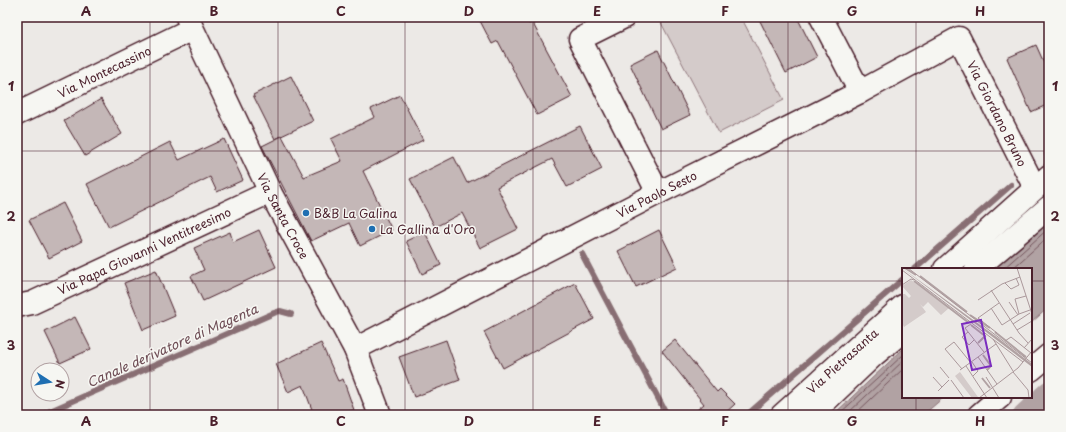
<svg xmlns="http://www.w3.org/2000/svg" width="1066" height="432" font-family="'Playpen Sans',sans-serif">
<rect width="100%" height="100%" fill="#ece9e6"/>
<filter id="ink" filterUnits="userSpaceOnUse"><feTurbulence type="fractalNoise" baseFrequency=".025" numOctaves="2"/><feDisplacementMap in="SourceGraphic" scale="8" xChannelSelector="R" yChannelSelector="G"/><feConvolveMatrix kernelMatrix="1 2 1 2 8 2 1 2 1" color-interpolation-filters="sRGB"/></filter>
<g filter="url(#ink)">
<polygon fill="#d4cbca" stroke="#8f757a" points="658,17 741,17 784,100 719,133"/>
<g fill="#b1a2a3" stroke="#886e73">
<polygon points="1049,215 1049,307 1031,323 1031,269 990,269"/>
<polygon points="903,349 903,397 944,397 923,415 833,415"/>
</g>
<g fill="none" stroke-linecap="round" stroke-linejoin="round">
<g stroke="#73535b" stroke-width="1">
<polyline points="1003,269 1049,228"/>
<polyline points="1012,269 1049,236"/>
<polyline points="838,415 903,355"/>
<polyline points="846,415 903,361"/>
<polyline points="854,415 903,369"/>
</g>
<g stroke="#886e73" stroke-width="6">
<polyline points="1047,154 1049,152"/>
<polyline points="582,254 667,415"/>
<polyline points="915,269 1011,185"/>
<polyline points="41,415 274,313 280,311 291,314"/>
<polyline points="747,415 903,279"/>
</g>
<polyline stroke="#b1a2a3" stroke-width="21" points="1023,415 1049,391"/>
</g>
<g fill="#c4b7b7" stroke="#4a1f2b">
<polygon points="478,17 525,17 529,24 532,22 572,97 537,115 498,41 492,44"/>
<polygon points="758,17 797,17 817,57 786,73"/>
<polygon points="1036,45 1049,74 1049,104 1031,112 1007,58"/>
<polygon points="658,50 690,115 661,129 630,64"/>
<polygon points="291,76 313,121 275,139 253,95"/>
<polygon points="400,95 423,140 363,171 392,230 360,246 349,223 311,241 262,146 282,136 304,177 342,161 331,139 375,117 371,109"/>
<polygon points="101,99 122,134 85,156 64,121"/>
<polygon points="580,126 602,169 567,187 552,159 497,187 518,229 480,248 462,213 435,227 410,179 454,157 467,183"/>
<polygon points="224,139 243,180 217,192 210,177 109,227 87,184 170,142 179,160"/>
<polygon points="63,203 82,241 49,258 29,220"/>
<polygon points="259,230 276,267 203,301 191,276 204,270 194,248 230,232 233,242"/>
<polygon points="659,230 677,267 636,287 618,251"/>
<polygon points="425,232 441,265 422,274 406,241"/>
<polygon points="156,270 175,316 143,330 124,283"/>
<polygon points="575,283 594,319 503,368 484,332"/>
<polygon points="75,317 91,349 60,363 45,332"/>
<polygon points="446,340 460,380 414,397 399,357"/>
<polygon points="675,340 717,392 720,389 735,404 723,415 691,415 704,404 662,351"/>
<polygon points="321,343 338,381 343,379 354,410 339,415 314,415 303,385 288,392 276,364"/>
</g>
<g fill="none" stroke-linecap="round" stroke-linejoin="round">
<defs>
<g id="minor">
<path id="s1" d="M187,17L270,192L355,349L380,415"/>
<polyline points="624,17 580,39 658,193"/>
<polyline points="821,17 860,92"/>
<path id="s2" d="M17,114L192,29"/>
<polyline points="945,269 1049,176"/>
<polyline points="976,269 1049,207"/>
<path id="s3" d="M17,306L32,303L270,192"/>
<path id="s4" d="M355,349L658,193L860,92L959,38L1035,188"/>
<polyline points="1031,370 1049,355"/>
<path id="s5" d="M782,415L903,306"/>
<polyline points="811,415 874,355 903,331"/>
<polyline points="979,415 1000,397"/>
</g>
</defs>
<use href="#minor" stroke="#4a1f2b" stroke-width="25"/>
<use href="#minor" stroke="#f6f6f2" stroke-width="22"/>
</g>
</g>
<path fill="none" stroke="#4a1f2b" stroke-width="1" stroke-opacity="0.55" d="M150,17V415M278,17V415M405,17V415M533,17V415M661,17V415M788,17V415M916,17V269M17,151H1049M17,281H903M1031,281H1049M916,397V415"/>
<g fill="#1f6fb2" stroke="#f6f6f2" stroke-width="1.5">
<circle cx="306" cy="213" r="4"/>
<circle cx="372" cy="229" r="4"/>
</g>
<g text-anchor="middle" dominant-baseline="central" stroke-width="3" stroke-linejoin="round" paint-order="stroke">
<g font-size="12" fill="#4a1f2b" stroke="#f6f6f2">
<text stroke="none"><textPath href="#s2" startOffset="97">Via Montecassino</textPath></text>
<text stroke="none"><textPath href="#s4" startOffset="764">Via Giordano Bruno</textPath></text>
<text stroke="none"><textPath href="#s4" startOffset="339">Via Paolo Sesto</textPath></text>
<text stroke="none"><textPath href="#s1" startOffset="221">Via Santa Croce</textPath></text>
<text stroke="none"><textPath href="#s3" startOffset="139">Via Papa Giovanni Ventitreesimo</textPath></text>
<text stroke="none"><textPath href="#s5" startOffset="81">Via Pietrasanta</textPath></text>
</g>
<g font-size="12" fill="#4a1f2b" stroke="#f6f6f2" text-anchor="start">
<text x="314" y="213">B&amp;B La Galina</text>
<text x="380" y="229">La Gallina d'Oro</text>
</g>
<g font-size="13" font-style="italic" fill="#6e4d55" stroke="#f6f6f2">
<text transform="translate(172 345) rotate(-24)">Canale derivatore di Magenta</text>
</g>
</g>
<g transform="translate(902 268)">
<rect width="130" height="130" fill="#ece9e6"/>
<path d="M9,12L47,40L39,47L26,34L21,39L18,36L24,44L2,59L0,55V26H3L7,30L9,28L0,18ZM58,104L76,129L75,130H70L53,108Z" fill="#d4cbca"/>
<path d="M0,0L96,70L130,96V99Z" fill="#b1a2a3"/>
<path fill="none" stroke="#b1a2a3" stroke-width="2" d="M3,0L14,7M18,8L65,44M12,13L67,55M68,47L88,60M69,57L83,68L76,75M93,64L124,89M81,87L89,98L85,102M80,110L88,120"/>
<path fill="none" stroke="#ab989b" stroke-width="1" d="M6,0L130,95M115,0L130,46M0,2L121,94M103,15L109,21L117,17L114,10M0,17L9,11L12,12M89,22L117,65L126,75M124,28L113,31L117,46L128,42M76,32L100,16L118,9M107,34L116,47M89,40L100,57L117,46M69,56L63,60L82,84M111,56L128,45M115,62L130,53M66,64L60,69L67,77L72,72M95,65L76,50L97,35M91,71L111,103M103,73L109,69L129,85M122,80L130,71M76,89L95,116M70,94L76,103L71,108M64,98L85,130M38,99L47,110M60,101L43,81L52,74L69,95M58,102L94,76M111,104L126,122L127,130M31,109L40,119M84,109L97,130M49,112L62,130M36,123L47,112M77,130L116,100L130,83"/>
<path fill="#7b2cbf" fill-opacity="0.15" stroke="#7b2cbf" stroke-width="2" d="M79,52L89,98L70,102L60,56Z"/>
<rect width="130" height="130" fill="none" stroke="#4a1f2b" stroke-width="2"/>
</g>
<rect width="1066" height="432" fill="none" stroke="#f6f6f2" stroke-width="44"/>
<g transform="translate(50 382) rotate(102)"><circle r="19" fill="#f6f6f2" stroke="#b1a0a2"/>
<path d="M0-3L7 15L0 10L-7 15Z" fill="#1f6fb2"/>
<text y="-6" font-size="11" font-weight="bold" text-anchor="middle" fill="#4a1f2b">N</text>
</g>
<rect x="22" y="22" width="1022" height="388" fill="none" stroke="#4a1f2b" stroke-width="1.5"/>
<g font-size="13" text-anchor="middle" font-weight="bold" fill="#4a1f2b">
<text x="86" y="16">A</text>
<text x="214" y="16">B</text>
<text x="341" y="16">C</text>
<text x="469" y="16">D</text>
<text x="597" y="16">E</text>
<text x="725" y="16">F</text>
<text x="852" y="16">G</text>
<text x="980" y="16">H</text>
<text x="11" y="91">1</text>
<text x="1055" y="91">1</text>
<text x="11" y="221">2</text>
<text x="1055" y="221">2</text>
<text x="11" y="350">3</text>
<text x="1055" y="350">3</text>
<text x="86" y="426">A</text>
<text x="214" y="426">B</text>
<text x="341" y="426">C</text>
<text x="469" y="426">D</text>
<text x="597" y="426">E</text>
<text x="725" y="426">F</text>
<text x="852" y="426">G</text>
<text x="980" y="426">H</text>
</g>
</svg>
